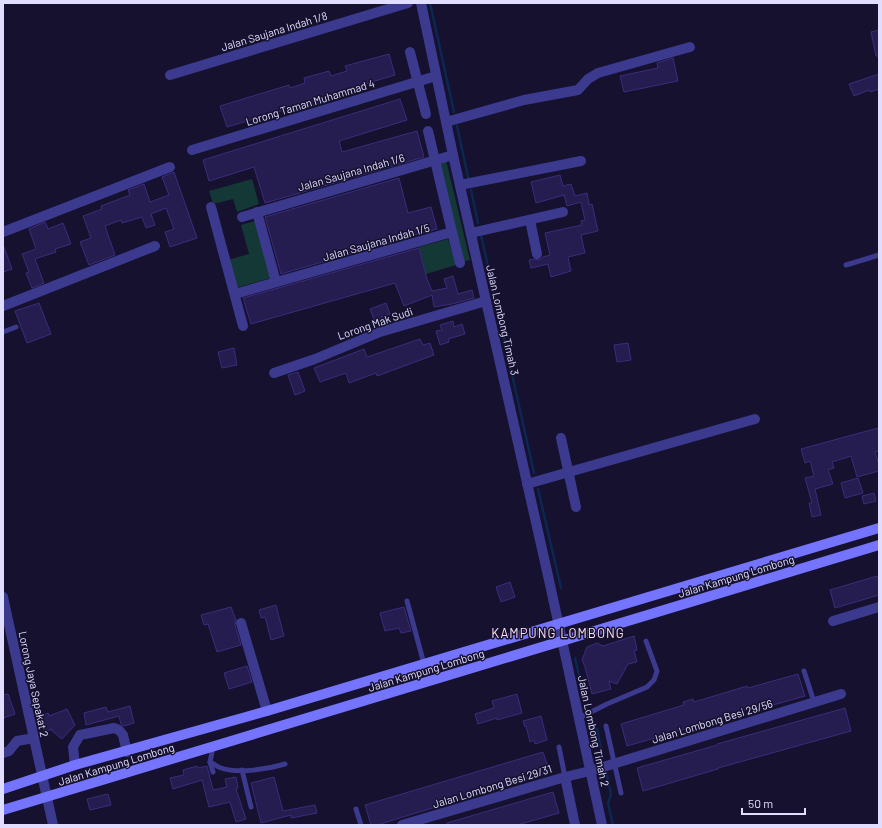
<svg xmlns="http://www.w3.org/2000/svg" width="882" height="828" font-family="Barlow,sans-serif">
<rect width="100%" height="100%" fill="#15112e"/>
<g fill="#133836">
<polygon points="446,160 470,260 462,262 439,162"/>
<polygon points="252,179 259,204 237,212 233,199 213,204 209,191"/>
<polygon points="255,221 271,278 236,288 228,260 249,254 241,225"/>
<polygon points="448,239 456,265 426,274 419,247"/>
</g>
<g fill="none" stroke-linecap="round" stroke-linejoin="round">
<g stroke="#0b2752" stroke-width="2.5">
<polyline points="430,3 454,112"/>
<polyline points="457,126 468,177"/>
<polyline points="471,190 478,223"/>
<polyline points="481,235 534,473"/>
<polyline points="538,489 561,588"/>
<polyline points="575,658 585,701"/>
<polyline points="588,721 589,725 597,729 603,758"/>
<polyline points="606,771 611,794 608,803 613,825"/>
</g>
</g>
<g fill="#251c4f" stroke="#3b2d7c">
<polygon points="879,30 879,56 876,56 871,32"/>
<polygon points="389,54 395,75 345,90 347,95 316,104 316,105 302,108 301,105 227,127 220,106 289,85 290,88 305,83 304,78 329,71 331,76 347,71 345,66"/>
<polygon points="673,58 678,81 624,92 620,76 658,68 657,63"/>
<polygon points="879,74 879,89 870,92 869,90 854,96 849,84"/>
<polygon points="400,99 407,120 339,141 342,152 417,131 424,157 265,203 254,167 209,181 203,160"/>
<polygon points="174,172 197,238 170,247 165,232 174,229 166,208 151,214 155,225 146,228 142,217 122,223 121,220 105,226 115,255 89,265 80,242 91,238 83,216 102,209 101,206 130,195 128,190 144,184 150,202 169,195 162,177"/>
<polygon points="560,175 563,186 571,184 575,196 587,193 589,205 592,204 598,231 581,235 585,253 568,257 571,271 551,277 548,264 531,268 529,260 533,259 539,260 543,257 550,255 545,233 582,225 581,221 585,220 581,202 567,206 564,195 536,203 531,182"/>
<polygon points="399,178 408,213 431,207 437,229 281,274 265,217"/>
<polygon points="45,222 48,229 63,223 71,244 55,249 56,252 35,259 44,283 32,288 26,273 29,272 22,254 36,249 29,229"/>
<polygon points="4,247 12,269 3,272 3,248"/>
<polygon points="419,248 427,279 432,291 447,288 444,279 453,276 458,294 472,290 474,298 452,304 434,307 432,295 404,306 395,283 251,324 243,298"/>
<polygon points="39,303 51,334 27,343 15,311"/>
<polygon points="386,303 390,314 382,317 383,322 376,325 370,309"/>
<polygon points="453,321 454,327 462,324 465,334 448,339 449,342 440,345 436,331 442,330 440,325"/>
<polygon points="420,339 423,345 430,343 434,355 377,376 376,373 349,383 346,373 320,382 314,368 364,349 367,357"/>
<polygon points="628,343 631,360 617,362 614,345"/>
<polygon points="234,348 237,365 222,368 218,352"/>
<polygon points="298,372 305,391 295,395 288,375"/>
<polygon points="878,428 879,451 875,452 879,465 879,471 857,477 851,456 832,462 834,468 828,470 833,484 815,489 821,515 812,517 809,503 812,503 805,478 814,476 810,461 805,463 801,449"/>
<polygon points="858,478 863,493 845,498 841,483"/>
<polygon points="874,493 876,501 864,504 862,496"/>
<polygon points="877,576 879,581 879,595 835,608 830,590"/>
<polygon points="510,582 515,597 501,602 496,587"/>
<polygon points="276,605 284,636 271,640 265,617 261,618 259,610"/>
<polygon points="231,607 236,620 235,625 241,645 217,652 208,624 204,625 201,615"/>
<polygon points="404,607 411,631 401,633 399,628 385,631 380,613"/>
<polygon points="634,636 637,650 634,651 637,662 628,664 617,684 609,681 611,689 592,694 585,667 582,660 587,647 597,643 603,646"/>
<polygon points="247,666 252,682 229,689 224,673"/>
<polygon points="798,674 805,696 759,709 758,707 727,715 727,717 700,724 700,725 627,746 621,724 674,708 684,705 683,702 693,699 694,702 747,686 748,688"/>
<polygon points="8,694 15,714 3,718 3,695"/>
<polygon points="517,694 522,713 497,720 497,718 478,724 475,714 494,708 492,701"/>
<polygon points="130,706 134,723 124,726 121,724 119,716 86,725 84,713 106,707 108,712"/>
<polygon points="845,708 851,731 718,768 718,769 643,791 637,768 717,745 717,744"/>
<polygon points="67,709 75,725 62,739 52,731 52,729 44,732 41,716 48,713 49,716"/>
<polygon points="541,716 547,740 535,744 534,740 530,742 526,726 525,727 523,721"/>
<polygon points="543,752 550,772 377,825 371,825 365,805"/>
<polygon points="197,766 198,768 207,766 213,790 227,787 225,779 236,777 238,788 236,789 246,819 236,822 230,802 209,807 202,780 173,789 170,778 184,775 183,770"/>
<polygon points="274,777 283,811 315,805 317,813 291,818 291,815 261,823 251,783"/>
<polygon points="553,792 559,813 517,825 447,825 447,823"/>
<polygon points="108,794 111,805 90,810 87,799"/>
</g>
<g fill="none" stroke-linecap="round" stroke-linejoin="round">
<g stroke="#3b3a8e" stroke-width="5">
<polyline points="846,265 879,255"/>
<polyline points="3,332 16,327"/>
<polyline points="407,601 424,664"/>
<polyline points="804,671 814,702"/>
<polyline points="579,718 607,704 647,687 654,680 657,671 646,641"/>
<polyline points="606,726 621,793"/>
<polyline points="213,747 210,762 213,772"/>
<polyline points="559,747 565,777"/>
<path d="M210,762C214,764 218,767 221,768C239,774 268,769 285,764"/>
<polyline points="242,770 251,807"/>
<polyline points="356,809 361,825"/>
</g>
<g stroke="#3b3a8e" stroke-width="10">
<polyline points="421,3 453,155 549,580 602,825"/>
<polyline points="410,52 426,114"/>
<polyline points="170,75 408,3"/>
<polyline points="446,122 524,100 578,90 588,79 598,73 690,47"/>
<polyline points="192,150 436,76"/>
<polyline points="460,185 581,161"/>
<polyline points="211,207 243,326"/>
<polyline points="257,212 276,282"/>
<polyline points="242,217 453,155"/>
<polyline points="530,220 537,254"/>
<polyline points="3,232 170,167"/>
<polyline points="452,232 460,263"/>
<polyline points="471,233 563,212"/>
<polyline points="235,294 452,232 428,131"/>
<polyline points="3,306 155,246"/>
<polyline points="274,373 315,359 380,332 486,301"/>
<polyline points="561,438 576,507"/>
<polyline points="527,484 755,419"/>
<polyline points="3,597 53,825"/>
<polyline points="833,621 879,607"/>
<polyline points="241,623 267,711"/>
<polyline points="3,753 9,751 17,741 34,738"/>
<polyline points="75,765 73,747 80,735 114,728 119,730 123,735 127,752"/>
<polyline points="565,777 575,825"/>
<polyline points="402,825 565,777 590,771 841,694"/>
</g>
<g stroke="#7474ff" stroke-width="10">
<polyline points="3,789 75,765 267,711 879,528"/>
<polyline points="3,810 879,545"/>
</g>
</g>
<g text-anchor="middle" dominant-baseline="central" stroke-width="3" stroke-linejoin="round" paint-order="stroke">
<g font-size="11" fill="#e0ddff" stroke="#15112e">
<text transform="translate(274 31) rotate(-17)">Jalan Saujana Indah 1/8</text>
<text transform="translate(310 102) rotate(-17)">Lorong Taman Muhammad 4</text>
<text transform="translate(351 172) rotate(-16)">Jalan Saujana Indah 1/6</text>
<text transform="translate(376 242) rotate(-16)">Jalan Saujana Indah 1/5</text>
<text transform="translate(503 320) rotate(77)">Jalan Lombong Timah 3</text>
<text transform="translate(375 323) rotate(-19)">Lorong Mak Sudi</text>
<text transform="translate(736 576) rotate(-17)">Jalan Kampung Lombong</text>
<text transform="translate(426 670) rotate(-17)">Jalan Kampung Lombong</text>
<text transform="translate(34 684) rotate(78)">Lorong Jaya Sepakat 2</text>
<text transform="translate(712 721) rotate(-17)">Jalan Lombong Besi 29/56</text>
<text transform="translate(594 731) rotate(78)">Jalan Lombong Timah 2</text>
<text transform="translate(116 764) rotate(-17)">Jalan Kampung Lombong</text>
<text transform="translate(492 786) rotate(-17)">Jalan Lombong Besi 29/31</text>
</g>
<g font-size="13" letter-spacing="1" fill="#ffdff4" stroke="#15112e">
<text x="558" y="633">KAMPUNG LOMBONG</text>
</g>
</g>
<rect width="882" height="828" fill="none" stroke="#e0ddff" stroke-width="8"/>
<path d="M742 808v6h63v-6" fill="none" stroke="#e0ddff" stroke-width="2"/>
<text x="748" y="808" font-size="12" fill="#e0ddff" stroke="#15112e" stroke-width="3" paint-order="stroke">50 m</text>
</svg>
